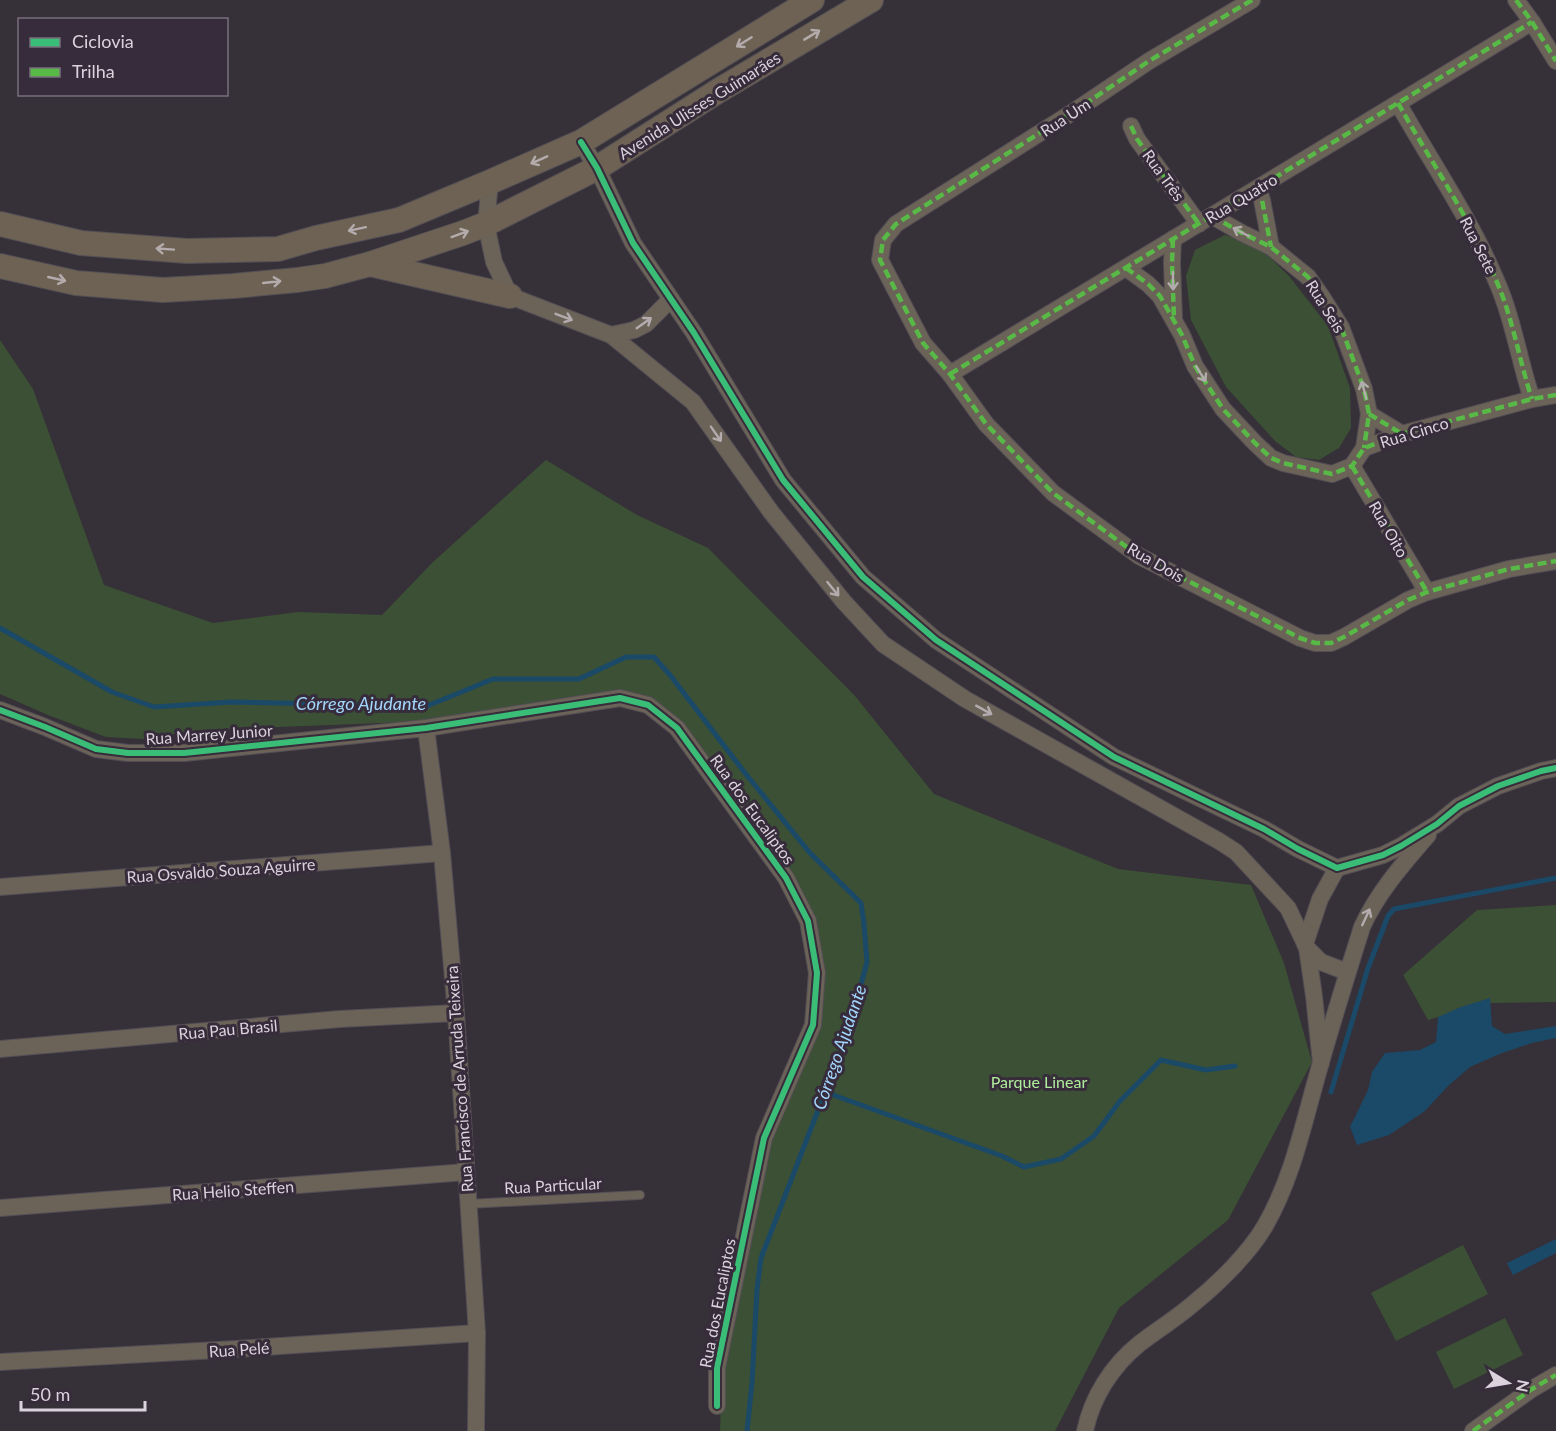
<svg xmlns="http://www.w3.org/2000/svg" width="1556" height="1431" font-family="Lato,sans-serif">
<rect width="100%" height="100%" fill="#363038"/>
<g fill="#3c5035">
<polygon points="1225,235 1257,245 1289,276 1328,326 1350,388 1351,428 1339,448 1319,460 1296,457 1275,441 1226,387 1191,320 1186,276 1195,250"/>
<polygon points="0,340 33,389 104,585 213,623 298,612 382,615 433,562 546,460 637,515 708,548 855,696 934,794 1118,869 1251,885 1284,963 1312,1062 1228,1220 1119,1308 1055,1431 720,1431 722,1370 770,1140 818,1027 814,923 652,703 434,721 199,730 144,739 106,737 48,715 0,694"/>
<polygon points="1556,905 1556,1002 1486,1003 1428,1020 1403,975 1477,910"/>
<polygon points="1463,1245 1488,1294 1396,1341 1371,1293"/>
<polygon points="1505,1318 1523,1355 1454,1389 1436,1352"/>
</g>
<g fill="#1b4968">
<polygon points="1490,998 1492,1026 1505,1034 1556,1026 1556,1038 1532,1043 1502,1053 1470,1067 1448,1086 1425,1111 1389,1135 1357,1145 1350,1127 1368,1090 1372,1072 1385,1053 1420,1050 1436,1042 1438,1017 1461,1007"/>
<polygon points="1556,1239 1556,1253 1513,1275 1507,1263"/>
</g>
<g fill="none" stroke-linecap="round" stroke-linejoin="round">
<g stroke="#1b4968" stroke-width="5">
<polyline points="0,628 112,692 154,707 231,702 427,706 493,679 579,679 626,657 654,657 670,675 745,773 810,853 861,903 864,924 867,962 849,1030 761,1258 757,1289 752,1383 747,1431"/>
<polyline points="825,1092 1002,1156 1024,1167 1061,1159 1094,1136 1120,1101 1161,1060 1206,1070 1235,1066"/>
<polyline points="1331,1092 1368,968 1388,916 1394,909 1556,878"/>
</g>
<defs>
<polyline id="lane" points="468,1204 640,1195"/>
<g id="street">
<polyline points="1252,0 1149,61 1076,110 896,224 883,240 880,260 923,343 950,374 986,424 1053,493 1139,556 1300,638 1315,643 1331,643 1344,637 1408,600 1427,592 1509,569 1556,561"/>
<polyline points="1516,0 1532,22 1556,61"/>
<path d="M1398,103C1431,162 1470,218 1496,280C1513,318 1519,360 1532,399"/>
<polyline points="1131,126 1137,139 1199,224"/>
<polyline points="581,142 597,168 633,243 694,333 783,480 863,577 936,640 1114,757 1264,829 1298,849 1337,868 1383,855 1401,846 1437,824 1459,806 1498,786 1541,771 1556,768"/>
<polyline points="490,182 486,224 494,262 510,296 611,335 693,402 771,512 844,602 883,644 965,699 1219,841 1236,852 1288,908 1307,948 1314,996 1321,1063"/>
<polyline points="1258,188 1262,200 1271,247"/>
<polyline points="1212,216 1242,233 1271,247 1308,277 1322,297 1341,327 1364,389 1369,414 1364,448"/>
<polyline points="1173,239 1172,263 1174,319"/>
<polyline points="1126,268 1148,284 1160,296 1182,335 1195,366 1223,409 1255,443 1271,458 1283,463 1332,474 1352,466 1364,448 1402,434 1532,399 1556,395"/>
<polyline points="611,335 634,330 646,324 671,299"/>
<polyline points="950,374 1532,22"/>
<polyline points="1369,414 1402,434"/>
<polyline points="1352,466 1427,592"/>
<polyline points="0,710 45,727 96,749 128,753 184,753 426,728 620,698 648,705 677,728 786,878 808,921 817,973 813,1025 764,1138 717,1368 717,1406"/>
<polyline points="426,728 442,853 456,1013 477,1333 476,1431"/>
<polyline points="0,887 442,853"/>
<polyline points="1305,944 1320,899 1337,868"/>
<polyline points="1307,948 1321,962 1347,972"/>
<polyline points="0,1049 340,1019 456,1013"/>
<polyline points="0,1208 466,1172"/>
<polyline points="0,1362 236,1349 477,1333"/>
<path d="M1085,1431C1092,1397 1112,1366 1139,1344C1157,1330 1177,1318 1194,1303C1218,1284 1250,1252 1265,1226C1291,1181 1302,1130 1316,1080C1330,1029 1346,978 1362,927C1378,892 1403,864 1428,835"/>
<polyline points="1473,1431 1532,1389 1556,1375"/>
</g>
<g id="secondary">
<polyline points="0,224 81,243 187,251 278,249 316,238 399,220 490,182 581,142 812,0"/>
<polyline points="370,264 510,296"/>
<polyline points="0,266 76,283 163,290 233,286 297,280 325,276 370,264 463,233 486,224 597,168 718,91 871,0"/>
</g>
</defs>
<use href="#lane" stroke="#534e55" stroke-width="10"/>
<use href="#street" stroke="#534e55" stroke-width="18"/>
<use href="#secondary" stroke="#534e55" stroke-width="26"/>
<use href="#lane" stroke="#6b6258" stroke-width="8"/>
<use href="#street" stroke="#6b6258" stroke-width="16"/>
<use href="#secondary" stroke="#6d6253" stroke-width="24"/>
<g stroke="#58b947" stroke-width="4.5" stroke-dasharray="9 4.5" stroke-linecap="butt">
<polyline points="1252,0 1149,61 1076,110 896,224 883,240 880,260 923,343 950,374 986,424 1053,493 1139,556 1300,638 1315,643 1331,643 1344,637 1408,600 1427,592 1509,569 1556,561"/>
<polyline points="1516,0 1532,22 1556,61"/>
<path d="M1398,103C1431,162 1470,218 1496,280C1513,318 1519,360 1532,399"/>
<polyline points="1131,126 1137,139 1199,224"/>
<polyline points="1258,188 1262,200 1271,247"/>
<polyline points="1212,216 1242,233 1271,247 1308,277 1322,297 1341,327 1364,389 1369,414 1364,448"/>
<polyline points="1173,239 1172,263 1174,319"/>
<polyline points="1126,268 1148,284 1160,296 1182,335 1195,366 1223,409 1255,443 1271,458 1283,463 1332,474 1352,466 1364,448 1402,434 1532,399 1556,395"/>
<polyline points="950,374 1532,22"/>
<polyline points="1369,414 1402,434"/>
<polyline points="1352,466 1427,592"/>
<polyline points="1473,1431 1532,1389 1556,1375"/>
</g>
<defs>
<g id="cycleway">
<polyline points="581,142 597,168 633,243 694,333 783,480 863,577 936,640 1114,757 1264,829 1298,849 1337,868 1383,855 1401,846 1437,824 1459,806 1498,786 1541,771 1556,768"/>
<polyline points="0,710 45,727 96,749 128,753 184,753 426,728 620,698 648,705 677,728 786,878 808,921 817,973 813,1025 764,1138 717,1368 717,1406"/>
</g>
</defs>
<use href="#cycleway" stroke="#372c3b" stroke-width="10"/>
<use href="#cycleway" stroke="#3abd76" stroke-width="6"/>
</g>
<defs><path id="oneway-shaft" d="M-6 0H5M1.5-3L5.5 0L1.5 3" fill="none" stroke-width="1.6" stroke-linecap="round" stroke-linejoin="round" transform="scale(1.5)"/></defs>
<g stroke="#b4abad">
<use href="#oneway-shaft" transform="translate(812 35) rotate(-31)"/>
<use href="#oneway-shaft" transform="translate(744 42) rotate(148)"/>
<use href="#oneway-shaft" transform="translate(539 160) rotate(156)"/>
<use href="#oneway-shaft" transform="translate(357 229) rotate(168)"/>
<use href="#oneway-shaft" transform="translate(460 234) rotate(-20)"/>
<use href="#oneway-shaft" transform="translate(165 249) rotate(-176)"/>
<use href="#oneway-shaft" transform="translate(57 279) rotate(13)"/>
<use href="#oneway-shaft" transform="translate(272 282) rotate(-6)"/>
</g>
<g stroke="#b3abae">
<use href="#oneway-shaft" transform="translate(1241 232) rotate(-152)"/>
<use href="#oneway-shaft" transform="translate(1173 281) rotate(89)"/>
<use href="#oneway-shaft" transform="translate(564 317) rotate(21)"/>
<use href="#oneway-shaft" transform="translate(644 323) rotate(-35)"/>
<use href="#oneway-shaft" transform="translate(1201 374) rotate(58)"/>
<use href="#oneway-shaft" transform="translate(1364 390) rotate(-105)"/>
<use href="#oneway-shaft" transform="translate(716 434) rotate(55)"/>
<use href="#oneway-shaft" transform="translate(833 589) rotate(51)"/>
<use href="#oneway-shaft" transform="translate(984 710) rotate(29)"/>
<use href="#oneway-shaft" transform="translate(1366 917) rotate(-65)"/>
</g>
<g text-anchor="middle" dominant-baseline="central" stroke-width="6" stroke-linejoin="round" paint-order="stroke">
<g font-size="16" fill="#dad3dd" stroke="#372c3b">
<text transform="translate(699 105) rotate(-32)">Avenida Ulisses Guimarães</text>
<text transform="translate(1065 117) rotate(-33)">Rua Um</text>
<text transform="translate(1164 175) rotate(54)">Rua Três</text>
<text transform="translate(1241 198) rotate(-31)">Rua Quatro</text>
<text transform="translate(1479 245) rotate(63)">Rua Sete</text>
<text transform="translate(1326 306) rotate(58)">Rua Seis</text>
<text transform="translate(1414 432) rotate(-17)">Rua Cinco</text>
<text transform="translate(1389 529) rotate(60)">Rua Oito</text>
<text transform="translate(1156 562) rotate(30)">Rua Dois</text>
<text transform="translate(209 734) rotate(-4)">Rua Marrey Junior</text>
<text transform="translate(753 809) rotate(54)">Rua dos Eucaliptos</text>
<text transform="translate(221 870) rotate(-4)">Rua Osvaldo Souza Aguirre</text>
<text transform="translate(228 1029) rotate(-5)">Rua Pau Brasil</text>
<text transform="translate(459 1079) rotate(-94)">Rua Francisco de Arruda Teixeira</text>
<text transform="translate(553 1185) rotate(-3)">Rua Particular</text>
<text transform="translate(233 1190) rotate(-4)">Rua Helio Steffen</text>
<text transform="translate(717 1303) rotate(-79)">Rua dos Eucaliptos</text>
<text transform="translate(239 1349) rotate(-4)">Rua Pelé</text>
</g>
<g font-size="16" fill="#afed9a" stroke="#372c3b">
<text x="1039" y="1081">Parque Linear</text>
</g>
<g font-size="18" font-style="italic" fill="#a3d6fd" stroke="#372c3b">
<text x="361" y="703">Córrego Ajudante</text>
<text transform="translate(839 1047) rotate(-71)">Córrego Ajudante</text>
</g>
</g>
<rect x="18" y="18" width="210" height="78" fill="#372c3b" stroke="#786f7c" stroke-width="1.5"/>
<rect x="30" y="38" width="30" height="9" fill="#3abd76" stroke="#786f7c" stroke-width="1.5"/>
<text x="72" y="48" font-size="18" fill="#dad3dd">Ciclovia</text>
<rect x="30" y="68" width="30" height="9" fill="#58b947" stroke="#786f7c" stroke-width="1.5"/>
<text x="72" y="78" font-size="18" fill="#dad3dd">Trilha</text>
<g transform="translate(1508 1383) rotate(101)" stroke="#372c3b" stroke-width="4.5" paint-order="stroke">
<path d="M0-4.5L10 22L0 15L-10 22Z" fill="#dad3dd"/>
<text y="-9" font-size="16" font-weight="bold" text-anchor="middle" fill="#dad3dd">N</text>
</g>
<path d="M21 1401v9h124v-9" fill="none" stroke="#dad3dd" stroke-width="3"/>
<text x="30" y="1401" font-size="18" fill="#dad3dd" stroke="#372c3b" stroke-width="4.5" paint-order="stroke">50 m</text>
</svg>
